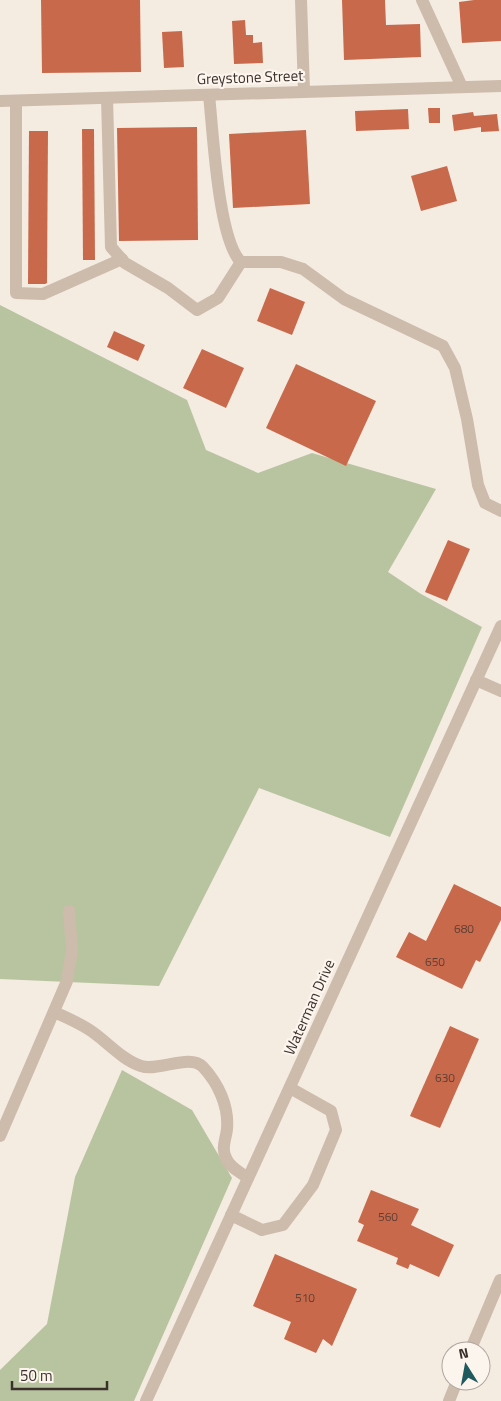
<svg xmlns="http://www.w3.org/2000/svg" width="501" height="1401" font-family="'Titillium Web',sans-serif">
<rect width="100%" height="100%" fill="#f4ebe1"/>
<g fill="#b8c4a0">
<polygon points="0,305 187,400 206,450 258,473 312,453 436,489 388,572 421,594 482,627 390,837 259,788 159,986 0,979"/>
<polygon points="122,1070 192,1110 232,1178 134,1401 0,1401 0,1370 47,1324 75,1177"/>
</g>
<g fill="#c8694b">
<polygon points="41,0 140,0 141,72 42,73"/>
<polygon points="342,0 385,0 386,25 420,24 421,57 344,60"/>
<polygon points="474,0 501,0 501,41 462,43 459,2"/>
<polygon points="245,20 246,35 253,35 253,43 262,42 263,63 234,64 232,21"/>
<polygon points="182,31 184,67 164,68 162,32"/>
<polygon points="428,108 440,108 440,123 429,123"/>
<polygon points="408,109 409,129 356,131 355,111"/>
<polygon points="473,112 474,116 497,114 499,131 481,132 481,127 454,131 452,115"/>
<polygon points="197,127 198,240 119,241 117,128"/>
<polygon points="82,129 94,129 95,260 83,260"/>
<polygon points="306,130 310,204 233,208 229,134"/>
<polygon points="29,131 48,131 47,283 45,284 28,284"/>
<polygon points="447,166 457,201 421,211 411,176"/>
<polygon points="270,288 305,302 292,335 257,321"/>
<polygon points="114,331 145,345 138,361 107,347"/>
<polygon points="202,349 244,368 226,408 183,388"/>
<polygon points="296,364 376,401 346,466 266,428"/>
<polygon points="448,540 470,549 447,601 425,592"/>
<polygon points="454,884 501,907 501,920 480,962 476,960 462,989 396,957 409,932 426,941"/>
<polygon points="450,1026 479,1039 440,1128 410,1116"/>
<polygon points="371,1190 419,1209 411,1225 454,1245 439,1277 410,1264 408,1269 396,1264 398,1258 357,1241 364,1225 358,1222"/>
<polygon points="275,1254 357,1289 332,1346 323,1339 316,1353 284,1339 291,1322 253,1306"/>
</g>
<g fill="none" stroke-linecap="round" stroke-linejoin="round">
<g stroke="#cdbbac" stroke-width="12">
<polyline points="301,0 304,91"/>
<polyline points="422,0 462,87"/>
<path d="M209,95C213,131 218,240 241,262H281L303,269L344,299L443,346L455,368L467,419L478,485L485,503L501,511"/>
<polyline points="107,98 111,247 125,263 168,288 197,310 218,298 241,262"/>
<polyline points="0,101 501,86"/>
<polyline points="16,101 16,293 43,294 122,259"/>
<polyline points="476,680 501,691"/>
<path d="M54,1012C68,1018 82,1024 94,1033C109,1044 123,1060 141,1066C159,1072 190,1053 203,1067C218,1083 229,1106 227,1129C226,1139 221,1148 226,1158C230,1168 240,1172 248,1178"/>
<polyline points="0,1136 67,981 72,950 69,911"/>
<polyline points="231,1215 262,1230 283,1225 313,1185 336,1130 331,1111 290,1088"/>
<polyline points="470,1351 500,1280"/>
<polyline points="146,1401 501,626"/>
<polyline points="449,1401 457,1381"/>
</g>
</g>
<g text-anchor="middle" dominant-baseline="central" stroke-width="4.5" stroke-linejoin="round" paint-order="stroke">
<g font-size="12" fill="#5e3e33">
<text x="464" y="928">680</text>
<text x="435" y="961">650</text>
<text x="445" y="1077">630</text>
<text x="388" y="1216">560</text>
<text x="305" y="1297">510</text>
</g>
<g font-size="15" fill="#3b302b" stroke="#fbf5ee">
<text transform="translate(250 77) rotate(-2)">Greystone Street</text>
<text transform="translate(309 1007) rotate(-66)">Waterman Drive</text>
</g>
</g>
<g transform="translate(466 1366) rotate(349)"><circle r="24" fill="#fbf5ee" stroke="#aea6a0"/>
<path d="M0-4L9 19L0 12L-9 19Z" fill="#1f5a5e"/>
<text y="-8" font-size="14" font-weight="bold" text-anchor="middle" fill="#3b302b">N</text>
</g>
<path d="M12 1381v8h95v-8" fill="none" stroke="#3b302b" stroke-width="2.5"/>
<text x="20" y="1381" font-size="15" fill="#3b302b" stroke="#fbf5ee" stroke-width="4" paint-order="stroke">50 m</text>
</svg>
